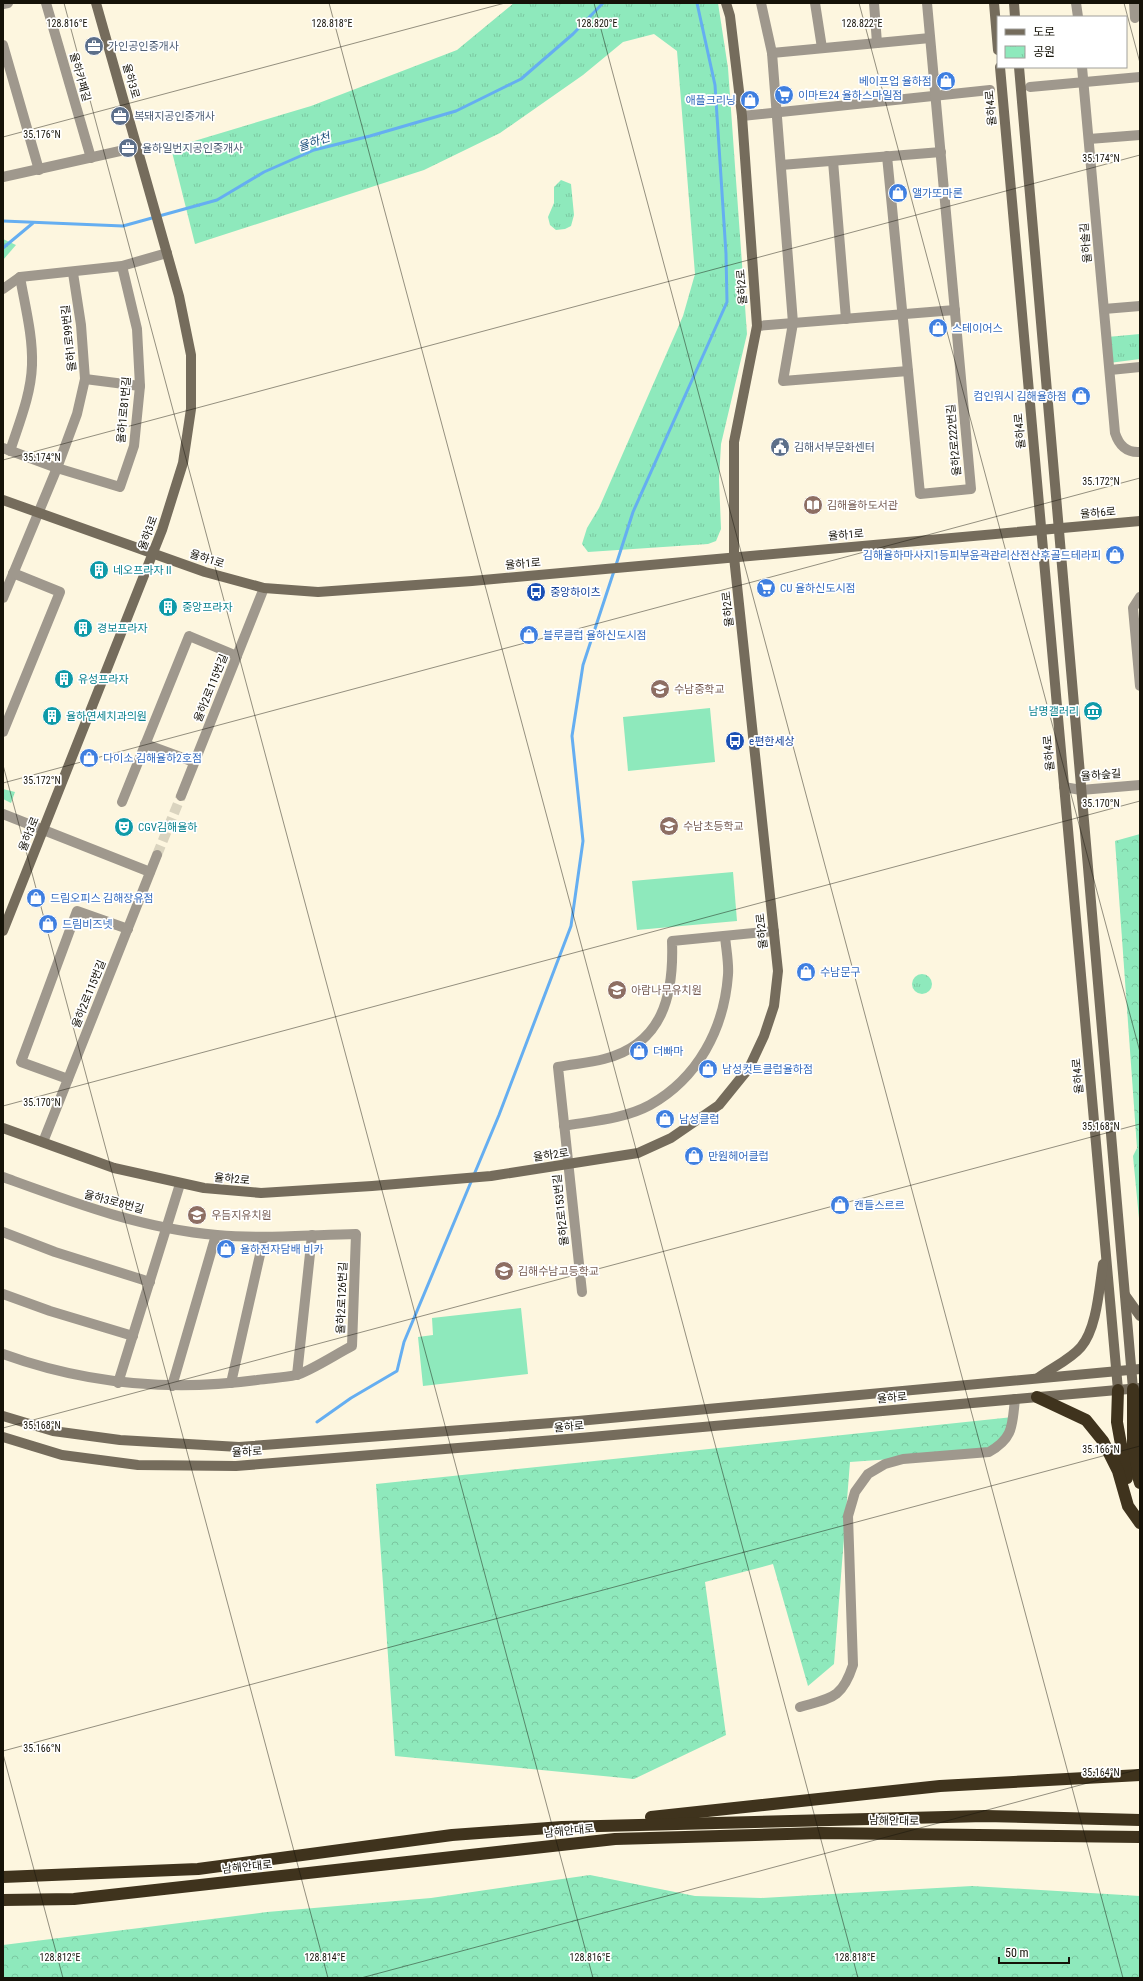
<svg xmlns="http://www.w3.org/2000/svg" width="1143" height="1981" font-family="'Roboto Condensed','Noto Sans KR',sans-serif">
<defs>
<pattern id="forest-crowns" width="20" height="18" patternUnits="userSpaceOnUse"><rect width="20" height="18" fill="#8ee9bc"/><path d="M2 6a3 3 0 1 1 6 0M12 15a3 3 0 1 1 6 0" fill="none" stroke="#7ac7a0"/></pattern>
<pattern id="park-tufts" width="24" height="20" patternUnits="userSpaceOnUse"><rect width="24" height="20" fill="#8ee9bc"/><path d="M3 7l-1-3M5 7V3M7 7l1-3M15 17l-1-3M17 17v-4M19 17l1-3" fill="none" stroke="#7ac7a0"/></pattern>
</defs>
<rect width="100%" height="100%" fill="#fdf6df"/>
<g fill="url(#forest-crowns)">
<polygon points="1140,834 1140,1150 1137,1148 1115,841"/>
<polygon points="1013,1417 1011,1432 989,1452 850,1462 834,1664 808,1686 773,1564 705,1582 726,1735 634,1779 395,1756 376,1484"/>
<polygon points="590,1875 695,1896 761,1898 972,1886 1140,1896 1140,1978 3,1978 3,1945 267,1912 431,1898"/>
</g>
<g fill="url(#park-tufts)">
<polygon points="514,3 718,3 728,68 747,334 721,444 719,479 721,529 716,541 708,544 588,552 582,544 587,528 599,508 683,316 695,274 677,51 654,34 623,42 583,75 500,133 424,170 195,244 171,148 311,106 457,50"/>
<polygon points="561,180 571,184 574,215 571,226 565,229 556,230 550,225 548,217 554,203 554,187"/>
<polygon points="3,239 16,245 3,260"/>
<polygon points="1140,334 1140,359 1109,363 1107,337"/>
<polygon points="3,789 15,792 11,803 3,799"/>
<circle cx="922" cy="984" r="10"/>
<polygon points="1137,1148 1140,1150 1140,1229 1133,1156"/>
</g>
<g fill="#8ee9bc">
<polygon points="710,708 715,762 628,771 623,717"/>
<polygon points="733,872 737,921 637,930 632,881"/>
<polygon points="521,1308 528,1374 423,1386 418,1337 433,1335 432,1318"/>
</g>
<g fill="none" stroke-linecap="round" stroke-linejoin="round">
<g stroke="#65aef1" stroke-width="3">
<polyline points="3,221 123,226 217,200 264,172 314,150 370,136 456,111 521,79 573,34 603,3"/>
<polyline points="3,248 33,223"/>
<polyline points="616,565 633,512 727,302 726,254 715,85 697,3"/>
<polyline points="317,1422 351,1398 397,1371 404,1342 499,1115 571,926 583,841 572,736 583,665 614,571"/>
</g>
<polyline stroke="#dad4bf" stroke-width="10" stroke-dasharray="10 5" stroke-linecap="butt" points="157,855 181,796"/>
<g stroke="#9f988d" stroke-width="10">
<polyline points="46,3 91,158"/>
<polyline points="761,3 772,53 793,323 783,381 908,371"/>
<polyline points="815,3 822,48"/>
<polyline points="874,3 877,43"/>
<polyline points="1076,3 1078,17"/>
<polyline points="1134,3 1135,18"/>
<polyline points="3,4 8,3"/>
<polyline points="3,45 39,170"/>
<polyline points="772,53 930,38"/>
<path d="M1082,67L1115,433C1119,445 1126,453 1140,452"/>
<polyline points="1030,87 1140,77"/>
<polyline points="742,116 990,90"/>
<polyline points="1089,139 1140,135"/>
<polyline points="887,156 920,494 971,489 927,3"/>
<polyline points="833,161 846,319"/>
<polyline points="781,165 941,152"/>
<polyline points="3,177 138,147"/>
<polyline points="3,289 20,277 122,266 167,253"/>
<polyline points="1104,309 1140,306"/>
<polyline points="757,326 955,310"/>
<polyline points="1110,370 1140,367"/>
<polyline points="85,379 140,386"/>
<polyline points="3,448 57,468 120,487 134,446 140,386 137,329 122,266"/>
<path d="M10,451C19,423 31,395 32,365C33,336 25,306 20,277"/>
<polyline points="1140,597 1133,608 1140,686"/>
<polyline points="3,598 57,468 77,414 85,379 81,325 73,273"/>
<polyline points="3,732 60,592 13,573"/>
<polyline points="145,744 194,762"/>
<polyline points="1064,787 1081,790 1140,785"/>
<polyline points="181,796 264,588"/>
<polyline points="122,802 189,636 237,656"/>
<polyline points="3,814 150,872"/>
<polyline points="68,1079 21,1062 77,911 128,929"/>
<path d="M564,1126C593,1121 624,1119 650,1105C698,1078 724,1029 728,975C729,963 726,949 725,936"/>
<polyline points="43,1142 157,855"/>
<path d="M3,1177C72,1202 143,1229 217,1235C263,1239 310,1235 356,1234L352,1346C338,1353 309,1372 296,1375C283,1378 269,1378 257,1380C169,1392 86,1384 3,1354"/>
<polyline points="3,1232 55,1252 150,1282"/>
<path d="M582,1292L558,1067C573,1064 589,1063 604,1059C663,1044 674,995 672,941L774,931"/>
<polyline points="3,1294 50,1311 133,1336"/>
<polyline points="297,1375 312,1235"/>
<polyline points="118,1383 180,1184"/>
<polyline points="231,1383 264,1237"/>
<polyline points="172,1386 216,1235"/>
<path d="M800,1707C831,1698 842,1699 853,1665L848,1516L855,1492L868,1474L885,1464L903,1459L989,1452C1014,1438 1012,1425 1015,1399"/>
</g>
<g stroke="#756c5c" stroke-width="10">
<polyline points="994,3 998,50"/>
<polyline points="1014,3 1015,17"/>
<polyline points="1000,67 1118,1390"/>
<polyline points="1019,67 1133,1389"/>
<polyline points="3,500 205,572 264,588 318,592 472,581 1140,521"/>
<polyline points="3,931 162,530 183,463 191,409 191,355 179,296 96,3"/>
<polyline points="3,1128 114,1168 204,1188 261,1193 372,1186 491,1176 638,1153 671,1138 719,1105 749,1068 764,1036 774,1006 778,971 734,557 734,442 757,326 742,116 730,16 726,3"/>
<polyline points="1125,1295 1140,1316"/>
<path d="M1038,1378C1051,1368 1070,1360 1081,1347C1097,1328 1099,1289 1103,1264"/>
<polyline points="3,1416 53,1431 120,1440 239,1447 578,1421 1140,1369"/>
<polyline points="3,1437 62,1455 138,1465 236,1466 580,1438 1140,1388"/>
</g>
<g stroke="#3f331d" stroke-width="12">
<polyline points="1133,1389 1133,1459 1140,1483"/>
<polyline points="1118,1390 1117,1422 1127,1478"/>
<polyline points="1037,1397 1086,1420 1103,1441 1118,1471 1128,1506 1140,1523"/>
<polyline points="651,1817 940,1786 1140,1775"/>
<polyline points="3,1877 198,1869 452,1835 562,1827 985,1816 1140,1820"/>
<polyline points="3,1900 74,1899 615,1839 820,1833 1140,1837"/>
</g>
</g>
<path fill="none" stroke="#151208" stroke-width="1" stroke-opacity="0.45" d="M64,3L593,1978M329,3L858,1978M594,3L1123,1978M859,3L1140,1052M1124,3L1140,63M3,137L505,3M3,460L1140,155M3,765L328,1978M3,783L1140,478M3,1106L1140,801M3,1428L1140,1124M3,1751L1140,1446M3,1754L63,1978M361,1978L1140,1769"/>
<defs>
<symbol id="office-disc" viewBox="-11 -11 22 22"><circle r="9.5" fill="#5c6f8a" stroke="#fff"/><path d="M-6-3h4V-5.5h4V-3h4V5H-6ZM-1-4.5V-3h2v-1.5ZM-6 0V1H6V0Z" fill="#fff"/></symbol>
<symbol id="shop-disc" viewBox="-11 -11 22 22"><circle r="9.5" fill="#3f7fe0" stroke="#fff"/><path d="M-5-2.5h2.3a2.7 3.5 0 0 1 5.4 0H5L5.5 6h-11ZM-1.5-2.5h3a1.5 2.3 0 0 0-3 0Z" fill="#fff"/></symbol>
<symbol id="supermarket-disc" viewBox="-11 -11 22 22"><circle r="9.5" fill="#3f7fe0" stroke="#fff"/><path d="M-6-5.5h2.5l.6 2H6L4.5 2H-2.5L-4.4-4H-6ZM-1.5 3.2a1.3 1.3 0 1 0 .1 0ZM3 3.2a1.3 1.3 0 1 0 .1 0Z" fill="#fff"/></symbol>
<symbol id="civic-disc" viewBox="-11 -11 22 22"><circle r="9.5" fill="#5c6f8a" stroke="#fff"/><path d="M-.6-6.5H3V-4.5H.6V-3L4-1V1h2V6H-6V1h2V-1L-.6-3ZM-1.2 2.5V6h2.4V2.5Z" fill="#fff"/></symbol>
<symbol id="library-disc" viewBox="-11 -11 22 22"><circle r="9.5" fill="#8d6e63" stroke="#fff"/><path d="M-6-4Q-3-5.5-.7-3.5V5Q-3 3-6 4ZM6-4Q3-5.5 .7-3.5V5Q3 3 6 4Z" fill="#fff"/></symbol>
<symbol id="building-disc" viewBox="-11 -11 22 22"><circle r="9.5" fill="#0f9aa8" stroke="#fff"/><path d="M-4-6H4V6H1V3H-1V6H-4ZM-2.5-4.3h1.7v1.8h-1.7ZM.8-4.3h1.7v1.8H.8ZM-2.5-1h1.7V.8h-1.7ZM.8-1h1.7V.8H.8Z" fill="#fff"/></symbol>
<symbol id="bus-disc" viewBox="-11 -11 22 22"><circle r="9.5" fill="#1a4fb4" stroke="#fff"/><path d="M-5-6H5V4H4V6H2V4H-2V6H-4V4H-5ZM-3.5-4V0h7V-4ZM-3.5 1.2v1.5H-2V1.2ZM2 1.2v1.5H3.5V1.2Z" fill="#fff"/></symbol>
<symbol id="school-disc" viewBox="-11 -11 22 22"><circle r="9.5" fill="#8d6e63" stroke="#fff"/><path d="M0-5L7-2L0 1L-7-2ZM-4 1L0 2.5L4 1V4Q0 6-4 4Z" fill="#fff"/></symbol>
<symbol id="museum-disc" viewBox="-11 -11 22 22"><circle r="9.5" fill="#0f9aa8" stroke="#fff"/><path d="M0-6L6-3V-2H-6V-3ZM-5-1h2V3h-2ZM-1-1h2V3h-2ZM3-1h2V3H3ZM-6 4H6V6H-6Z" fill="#fff"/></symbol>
<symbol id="theatre-disc" viewBox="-11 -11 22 22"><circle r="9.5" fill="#0f9aa8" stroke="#fff"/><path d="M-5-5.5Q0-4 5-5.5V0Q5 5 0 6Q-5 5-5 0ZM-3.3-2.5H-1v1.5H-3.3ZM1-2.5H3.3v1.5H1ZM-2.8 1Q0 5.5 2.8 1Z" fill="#fff"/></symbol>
</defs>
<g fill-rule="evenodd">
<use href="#office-disc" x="83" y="35" width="22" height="22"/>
<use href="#shop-disc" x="935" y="70" width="22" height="22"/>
<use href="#supermarket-disc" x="773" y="84" width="22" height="22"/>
<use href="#shop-disc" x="739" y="89" width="22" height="22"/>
<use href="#office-disc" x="109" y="105" width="22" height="22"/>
<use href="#office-disc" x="117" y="137" width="22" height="22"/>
<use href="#shop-disc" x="887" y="182" width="22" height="22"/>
<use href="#shop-disc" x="927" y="317" width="22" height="22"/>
<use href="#shop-disc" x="1070" y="385" width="22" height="22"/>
<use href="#civic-disc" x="769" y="436" width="22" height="22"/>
<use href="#library-disc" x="802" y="494" width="22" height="22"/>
<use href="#shop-disc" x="1104" y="544" width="22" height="22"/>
<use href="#building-disc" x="88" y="559" width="22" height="22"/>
<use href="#supermarket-disc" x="755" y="577" width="22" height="22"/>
<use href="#bus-disc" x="525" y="581" width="22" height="22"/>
<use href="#building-disc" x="157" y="596" width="22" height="22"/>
<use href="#building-disc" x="72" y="617" width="22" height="22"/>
<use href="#shop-disc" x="518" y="624" width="22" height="22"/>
<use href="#building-disc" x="53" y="668" width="22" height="22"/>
<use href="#school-disc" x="649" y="678" width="22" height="22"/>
<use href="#museum-disc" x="1082" y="700" width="22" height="22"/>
<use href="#building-disc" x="41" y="705" width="22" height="22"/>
<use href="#bus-disc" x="724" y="730" width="22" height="22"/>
<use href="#shop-disc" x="78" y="747" width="22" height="22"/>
<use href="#school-disc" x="658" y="815" width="22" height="22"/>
<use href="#theatre-disc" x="113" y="816" width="22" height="22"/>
<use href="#shop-disc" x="25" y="887" width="22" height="22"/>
<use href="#shop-disc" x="37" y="913" width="22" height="22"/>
<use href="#shop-disc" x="795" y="961" width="22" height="22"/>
<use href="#school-disc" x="606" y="979" width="22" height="22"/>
<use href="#shop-disc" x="628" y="1040" width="22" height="22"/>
<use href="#shop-disc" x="697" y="1058" width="22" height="22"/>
<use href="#shop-disc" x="654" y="1108" width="22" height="22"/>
<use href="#shop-disc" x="683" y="1145" width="22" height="22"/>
<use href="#shop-disc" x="829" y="1194" width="22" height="22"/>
<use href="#school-disc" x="186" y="1204" width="22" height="22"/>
<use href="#shop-disc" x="215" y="1238" width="22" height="22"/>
<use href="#school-disc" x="493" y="1260" width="22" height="22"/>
</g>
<g text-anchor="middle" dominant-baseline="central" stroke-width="3.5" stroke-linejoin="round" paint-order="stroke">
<g font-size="11" fill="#4e5e75" stroke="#fff" text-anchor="start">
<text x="108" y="46">가인공인중개사</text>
<text x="134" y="116">복돼지공인중개사</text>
<text x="142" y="148">율하일번지공인중개사</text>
<text x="794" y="447">김해서부문화센터</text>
</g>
<g font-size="11" fill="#151208" stroke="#fff">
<text transform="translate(80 77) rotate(74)">율하카페길</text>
<text transform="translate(131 81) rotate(74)">율하3로</text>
<text transform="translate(991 108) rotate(-95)">율하4로</text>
<text transform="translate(1086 243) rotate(-95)">율하솔길</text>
<text transform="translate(742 287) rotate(-94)">율하2로</text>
<text transform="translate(69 338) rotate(-96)">율하1로99번길</text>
<text transform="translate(124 410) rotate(-85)">율하1로81번길</text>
<text transform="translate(1020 431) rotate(-95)">율하4로</text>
<text transform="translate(954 440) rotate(-95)">율하2로222번길</text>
<text transform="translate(1098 513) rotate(-5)">율하6로</text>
<text transform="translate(148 533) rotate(-70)">율하3로</text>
<text transform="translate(846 535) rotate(-5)">율하1로</text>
<text transform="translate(207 559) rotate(18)">율하1로</text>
<text transform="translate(523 564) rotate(-5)">율하1로</text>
<text transform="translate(728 609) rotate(-96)">율하2로</text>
<text transform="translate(211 688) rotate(-68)">율하2로115번길</text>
<text transform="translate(1049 753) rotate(-95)">율하4로</text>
<text transform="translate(1101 775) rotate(-4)">율하숲길</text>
<text transform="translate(29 834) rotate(-68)">율하3로</text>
<text transform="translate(762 931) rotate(-96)">율하2로</text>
<text transform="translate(89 994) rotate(-68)">율하2로115번길</text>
<text transform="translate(1078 1076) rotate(-95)">율하4로</text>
<text transform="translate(551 1155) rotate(-8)">율하2로</text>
<text transform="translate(232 1179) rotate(5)">율하2로</text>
<text transform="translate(114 1202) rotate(15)">율하3로8번길</text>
<text transform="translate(561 1210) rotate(-96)">율하2로153번길</text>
<text transform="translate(342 1298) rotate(-88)">율하2로126번길</text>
<text transform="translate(892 1398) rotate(-5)">율하로</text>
<text transform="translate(569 1427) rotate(-5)">율하로</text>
<text transform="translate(247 1452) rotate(-3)">율하로</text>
<text transform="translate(894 1821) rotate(1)">남해안대로</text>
<text transform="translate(569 1831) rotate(-6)">남해안대로</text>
<text transform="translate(247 1867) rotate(-6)">남해안대로</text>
</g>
<g font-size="11" fill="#366cbe" stroke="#fff" text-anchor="start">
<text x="932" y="81" text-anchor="end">베이프업 율하점</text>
<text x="798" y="95">이마트24 율하스마일점</text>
<text x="736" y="100" text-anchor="end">애플크리닝</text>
<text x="912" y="193">앨가또마론</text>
<text x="952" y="328">스테이어스</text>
<text x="1067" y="396" text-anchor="end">컴인워시 김해율하점</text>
<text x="1101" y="555" text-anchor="end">김해율하마사지1등피부윤곽관리산전산후골드테라피</text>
<text x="780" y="588">CU 율하신도시점</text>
<text x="543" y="635">블루클럽 율하신도시점</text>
<text x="103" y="758">다이소 김해율하2호점</text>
<text x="50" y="898">드림오피스 김해장유점</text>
<text x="62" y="924">드림비즈넷</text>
<text x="820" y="972">수남문구</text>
<text x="653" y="1051">더빠마</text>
<text x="722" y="1069">남성컷트클럽율하점</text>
<text x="679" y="1119">남성클럽</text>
<text x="708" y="1156">만원헤어클럽</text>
<text x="854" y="1205">캔들스르르</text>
<text x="240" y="1249">율하전자담배 비카</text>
</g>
<g font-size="11" fill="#785e54" stroke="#fff" text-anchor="start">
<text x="827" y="505">김해율하도서관</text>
<text x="674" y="689">수남중학교</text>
<text x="683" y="826">수남초등학교</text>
<text x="631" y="990">아람나무유치원</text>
<text x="211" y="1215">우듬지유치원</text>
<text x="518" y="1271">김해수남고등학교</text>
</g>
<g font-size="11" fill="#0d838f" stroke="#fff" text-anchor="start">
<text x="113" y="570">네오프라자 II</text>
<text x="182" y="607">중앙프라자</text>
<text x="97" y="628">경보프라자</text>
<text x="78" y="679">유성프라자</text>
<text x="1079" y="711" text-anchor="end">남명갤러리</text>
<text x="66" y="716">율하연세치과의원</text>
<text x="138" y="827">CGV김해율하</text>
</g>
<g font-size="11" fill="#164399" stroke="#fff" text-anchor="start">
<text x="550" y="592">중앙하이츠</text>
<text x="749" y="741">e편한세상</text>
</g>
<g font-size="12" font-style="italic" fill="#1d517d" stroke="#fff">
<text transform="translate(314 142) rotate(-19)">율하천</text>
</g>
</g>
<g font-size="10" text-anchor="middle" fill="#151208" stroke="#fff" stroke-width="3.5" stroke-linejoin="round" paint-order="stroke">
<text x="67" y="27">128.816°E</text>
<text x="332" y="27">128.818°E</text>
<text x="597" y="27">128.820°E</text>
<text x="862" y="27">128.822°E</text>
<text x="42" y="138">35.176°N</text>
<text x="1101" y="162">35.174°N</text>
<text x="42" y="461">35.174°N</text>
<text x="1101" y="485">35.172°N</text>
<text x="42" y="784">35.172°N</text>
<text x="1101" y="807">35.170°N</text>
<text x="42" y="1106">35.170°N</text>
<text x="1101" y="1130">35.168°N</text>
<text x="42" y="1429">35.168°N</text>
<text x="1101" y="1453">35.166°N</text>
<text x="42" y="1752">35.166°N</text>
<text x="1101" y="1776">35.164°N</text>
<text x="60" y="1961">128.812°E</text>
<text x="325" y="1961">128.814°E</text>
<text x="590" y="1961">128.816°E</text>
<text x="855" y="1961">128.818°E</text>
</g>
<rect width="1143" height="1981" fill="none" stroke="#151208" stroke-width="8"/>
<rect x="997" y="16" width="130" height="52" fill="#ffffff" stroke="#a1a09c"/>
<rect x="1005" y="29" width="20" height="6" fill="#756c5c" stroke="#a1a09c"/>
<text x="1033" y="36" font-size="12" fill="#151208">도로</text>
<rect x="1005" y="46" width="20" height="12" fill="url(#park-tufts)" stroke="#a1a09c"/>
<text x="1033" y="56" font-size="12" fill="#151208">공원</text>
<path d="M999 1957v6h70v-6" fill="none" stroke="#151208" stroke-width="2"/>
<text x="1005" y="1957" font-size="12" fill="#151208" stroke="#ffffff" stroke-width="3" paint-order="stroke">50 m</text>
</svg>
